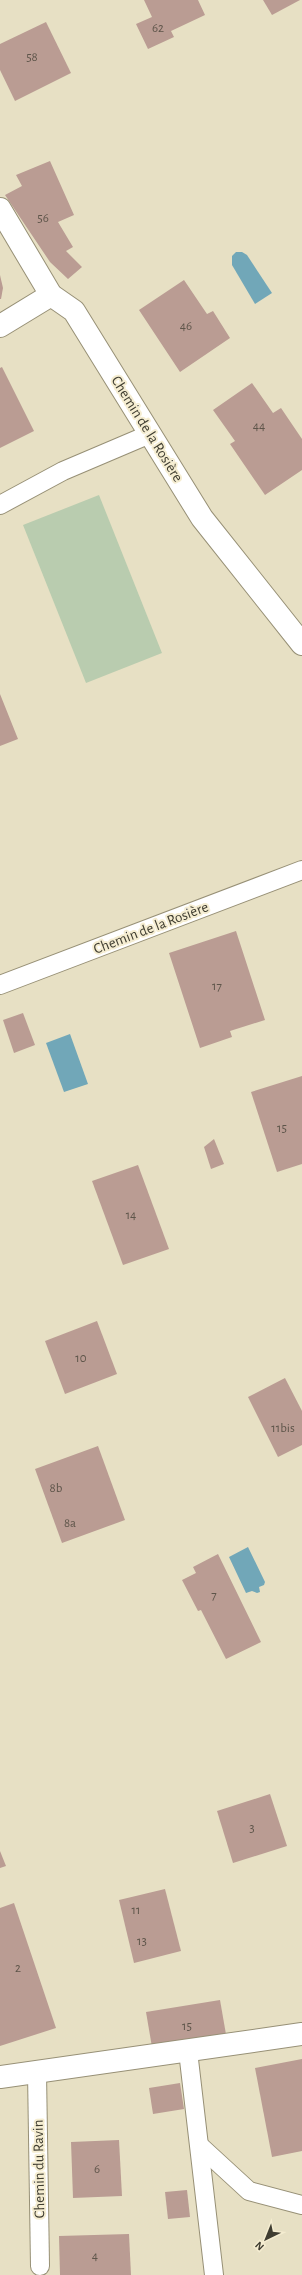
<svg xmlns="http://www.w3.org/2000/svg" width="302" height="2275" font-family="'Alegreya Sans',sans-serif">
<rect width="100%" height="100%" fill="#e7e0c4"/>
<polygon fill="#b9ccaf" points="99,495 162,653 86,683 23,525"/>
<g fill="#71a7b8">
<polygon points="236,252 242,252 247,255 272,293 255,304 232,265 232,256"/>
<polygon points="70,1034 88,1084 64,1092 46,1043"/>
<polygon points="248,1547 265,1582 264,1585 259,1587 260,1592 257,1593 252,1591 246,1593 229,1557"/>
</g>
<g fill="#ba9c93">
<polygon points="144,0 198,0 205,15 171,31 174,37 148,49 136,24 152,17"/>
<polygon points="263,0 300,0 272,15"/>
<polygon points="46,22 71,73 15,101 0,70 0,44"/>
<polygon points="50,161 74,215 58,222 73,247 66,251 82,267 68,279 50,262 5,195 22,186 16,175"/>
<polygon points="0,275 3,288 1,299 0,299"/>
<polygon points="184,280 207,314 213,311 230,338 180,372 139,310"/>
<polygon points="2,367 34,431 0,448 0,368"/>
<polygon points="252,383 273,413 281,408 302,439 302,470 265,495 230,444 235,441 213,410"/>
<polygon points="0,694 18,739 0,746"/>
<polygon points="236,931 265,1020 230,1031 232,1037 200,1048 169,953"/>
<polygon points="23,1013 35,1045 14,1053 3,1020"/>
<polygon points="302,1076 302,1164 277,1172 251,1092"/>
<polygon points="214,1139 224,1164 211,1169 204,1147"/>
<polygon points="138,1165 169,1249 123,1265 92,1181"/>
<polygon points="97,1321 117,1374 65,1394 45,1341"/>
<polygon points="285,1378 302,1411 302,1445 278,1457 248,1397"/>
<polygon points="98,1446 125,1520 62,1543 35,1469"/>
<polygon points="218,1554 261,1642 226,1659 201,1610 198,1611 182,1580 196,1573 193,1567"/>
<polygon points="270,1794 287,1846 233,1863 217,1811"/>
<polygon points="0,1851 6,1866 0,1868"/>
<polygon points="165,1889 181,1951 134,1963 119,1900"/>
<polygon points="14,1903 56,2028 0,2046 0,1908"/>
<polygon points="220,2000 227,2040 153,2053 146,2012"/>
<polygon points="302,2059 302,2151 272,2157 255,2068"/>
<polygon points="180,2083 184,2109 153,2114 149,2088"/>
<polygon points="119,2140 122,2196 73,2198 71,2142"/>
<polygon points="187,2190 190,2217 168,2219 165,2192"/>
<polygon points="129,2234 131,2275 60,2275 59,2236"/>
</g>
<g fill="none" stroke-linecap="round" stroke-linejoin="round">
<defs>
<g id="service">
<polyline points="0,505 63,471 150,434"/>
<polyline points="0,985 302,870"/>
<polyline points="188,2051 214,2275"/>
<polyline points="37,2072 40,2266"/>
<polyline points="200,2146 249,2191 302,2205"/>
</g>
<g id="minor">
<polyline points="0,209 51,295 74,311 202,518 302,644"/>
<polyline points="0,326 51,295"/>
<polyline points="0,2077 302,2034"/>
</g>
</defs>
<use href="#service" stroke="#979076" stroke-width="20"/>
<use href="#minor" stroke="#979076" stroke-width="24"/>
<use href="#service" stroke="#fff" stroke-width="18"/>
<use href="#minor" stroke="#fff" stroke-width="22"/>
</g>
<g text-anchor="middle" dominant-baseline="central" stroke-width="4" stroke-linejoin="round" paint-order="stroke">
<g font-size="13" fill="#5e554a">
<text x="158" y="28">62</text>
<text x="32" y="57">58</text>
<text x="43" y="218">56</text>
<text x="186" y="326">46</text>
<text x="259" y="426">44</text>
<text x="217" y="986">17</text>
<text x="282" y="1128">15</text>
<text x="131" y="1215">14</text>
<text x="81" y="1358">10</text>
<text x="283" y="1428">11bis</text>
<text x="56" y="1488">8b</text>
<text x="70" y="1523">8a</text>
<text x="214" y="1595">7</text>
<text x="252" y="1828">3</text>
<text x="136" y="1910">11</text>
<text x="142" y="1941">13</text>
<text x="18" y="1968">2</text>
<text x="187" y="2026">15</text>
<text x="97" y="2169">6</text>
<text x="95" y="2256">4</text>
</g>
<g font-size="15" fill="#3f3d31" stroke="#f5edd1">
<text transform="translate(147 429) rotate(58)">Chemin de la Rosière</text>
<text transform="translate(151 928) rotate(-21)">Chemin de la Rosière</text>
<text transform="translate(39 2169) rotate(-91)">Chemin du Ravin</text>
</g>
</g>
<g transform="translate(266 2239) rotate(223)" stroke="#f5edd1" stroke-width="3" paint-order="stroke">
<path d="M0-3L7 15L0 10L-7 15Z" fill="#3f3d31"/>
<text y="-6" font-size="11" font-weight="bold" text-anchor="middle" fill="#3f3d31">N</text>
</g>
</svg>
